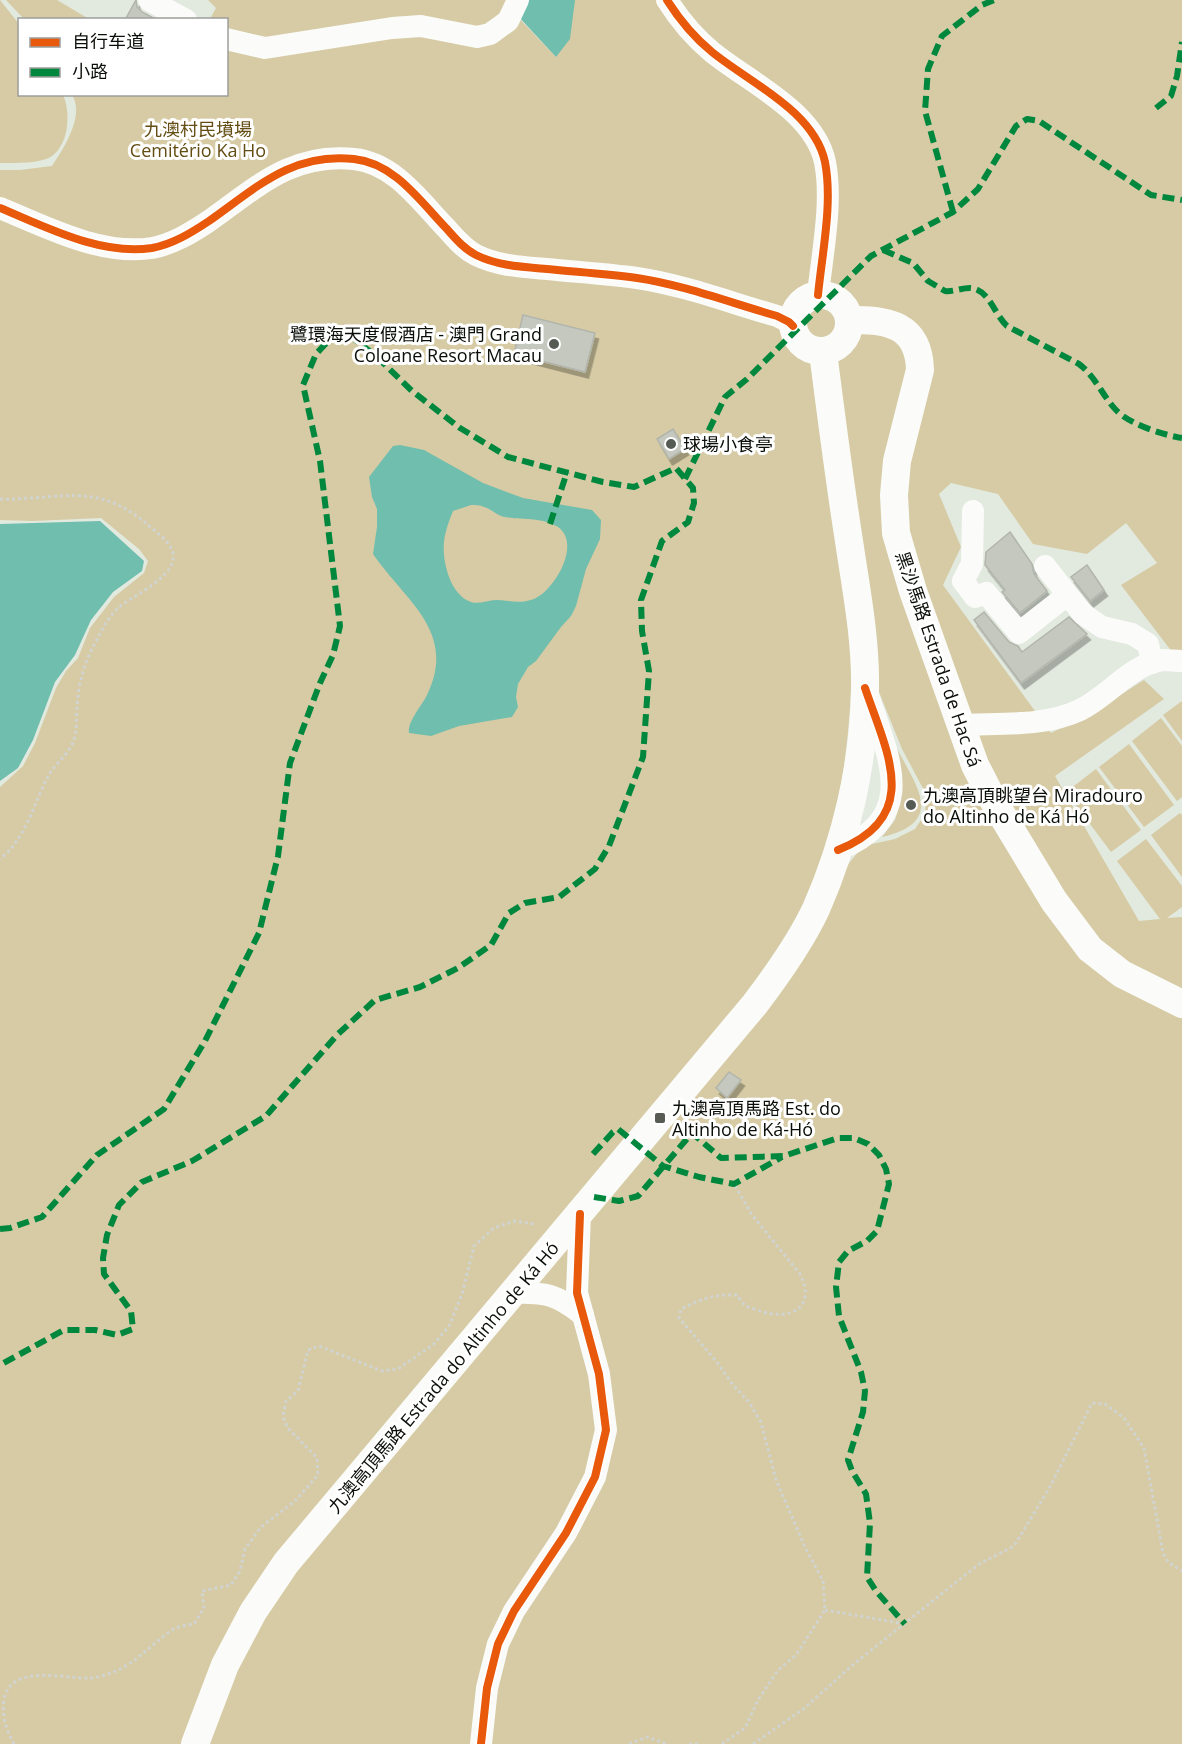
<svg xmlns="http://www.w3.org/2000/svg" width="1182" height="1744" font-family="'Open Sans','Noto Sans SC',sans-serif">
<defs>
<filter id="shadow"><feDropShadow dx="3.5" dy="6" stdDeviation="0" flood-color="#0004"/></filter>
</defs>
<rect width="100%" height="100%" fill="#e2e9de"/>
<g fill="#d6cba4" fill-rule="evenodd">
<path d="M0,0L19,24L20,94L63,95C71,112 69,144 52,156C41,164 13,163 0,163Z"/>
<polygon points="6,0 57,0 89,19 24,19"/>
<path d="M208,0H507L511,10L556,57L574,0H1182V661H1179L1121,585L1157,563L1126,523L1087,554L1033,544L998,494L951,483L939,494L961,547L943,585L1051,733L1090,714L1144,680L1164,699L1055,776L1139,921L1160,919L1117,861L1146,839L1182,886V907L1167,918L1182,917V1744H0V787L23,766L35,743L56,688L66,671L78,658L90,628L114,597L144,573L148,561L139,549L101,518L33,521L0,520V170H20L52,166C64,148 85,116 72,95L226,94V20L210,19L216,8ZM853,652L877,687L902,749L926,794L925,814L915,829L895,839L863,846L788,938C798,915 809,893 818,870C845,800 850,726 853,652Z"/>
<polygon points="1182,701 1182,741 1163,715"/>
<polygon points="1161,718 1182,746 1182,797 1177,801 1132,741"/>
<polygon points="1129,744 1174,805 1144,827 1099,767"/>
<path d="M896,747C917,787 946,822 882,837L895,820L900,803Z"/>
<polygon points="1096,769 1141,830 1111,852 1066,792"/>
<polygon points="1180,813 1182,815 1182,877 1151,835"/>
</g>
<g fill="#70beae" fill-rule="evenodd">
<polygon points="524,0 575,0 570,39 556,57 518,16"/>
<path d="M400,445L424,450L483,483L523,498L592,510L601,520L600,539L586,569L576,606L571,616L561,627L536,661L528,667L518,684L516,697L518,707L512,717L459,726L431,736L409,733C407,723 421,706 426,697C459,632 405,601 373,554L377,527V509L372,497L369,477L393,446ZM471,505C475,505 480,505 484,507C492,509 497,516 505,517C522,520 543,517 558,527C582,544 554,591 534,599C520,604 511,601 498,600C489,599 480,605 471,602C450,595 442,561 444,542C445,532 449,521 453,511Z"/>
<polygon points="100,521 144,561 142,571 113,592 91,620 75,655 55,682 33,740 18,768 0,781 0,524"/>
</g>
<g fill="#c4c8bf" stroke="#b2b5ac" stroke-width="1.5" filter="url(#shadow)">
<polygon points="136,0 137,7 142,12 157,20 125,20"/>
<polygon points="523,315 595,333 585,372 514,354"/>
<polygon points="673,429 685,449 669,459 657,439"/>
<polygon points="1010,532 1032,564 1034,574 1047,591 1020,613 1002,592 1005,590 985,565 986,552"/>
<polygon points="1087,565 1104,590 1090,601 1071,577"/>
<polygon points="984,612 1009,642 1018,646 1022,652 1069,617 1087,634 1021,683 974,620"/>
<polygon points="729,1072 741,1080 727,1098 716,1088"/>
</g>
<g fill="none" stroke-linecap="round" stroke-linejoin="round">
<g stroke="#d1d3d0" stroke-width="3" stroke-dasharray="3 3" stroke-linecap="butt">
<path d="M0,499C11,500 21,498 32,498C80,494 107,491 147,524C155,531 168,540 172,550C182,575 132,595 117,609C106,620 100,634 93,647C83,666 78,687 77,708C76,719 77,730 74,740C70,752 57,762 50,773C34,801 27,838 0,859"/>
<polyline points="825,1610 905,1624"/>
<path d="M14,1744C6,1729 2,1718 4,1700C10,1663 65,1679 89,1678C98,1678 108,1674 116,1671C138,1661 153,1643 172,1630C178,1626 187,1625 194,1624L204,1608L202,1591L231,1585L240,1571L245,1549L261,1527L295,1501L318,1475L317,1458L287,1427L283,1416L286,1401L298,1391L308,1350L319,1346L382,1371L398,1369L434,1344L449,1326L462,1294L474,1246L494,1228L514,1221L534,1224"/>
<polyline points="629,1744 647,1737 667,1744"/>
<polyline points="689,1744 700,1744"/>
<path d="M722,1744L745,1728L758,1700L778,1670L796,1655L825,1610L823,1581L805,1547L776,1480L761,1422L749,1402L733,1385L716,1361L679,1318L681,1309C701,1299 714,1294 737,1295C739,1298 743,1304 746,1306C750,1308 756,1309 760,1311C790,1321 817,1308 800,1274L752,1215L734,1184"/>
<polyline points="753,1744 802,1710 855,1663 979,1564 1014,1546 1050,1487 1092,1403 1105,1404 1124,1418 1144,1448 1163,1553 1168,1562 1182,1571"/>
</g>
<g stroke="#fbfcfa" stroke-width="22">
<polyline points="149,0 186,20"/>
<path d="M667,0C679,19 695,38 712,52C750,83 814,111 825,162C833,203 822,254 818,295"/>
<polyline points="226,39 265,48 392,28 421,26 477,37 490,34 508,21 518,0"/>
<path d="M0,208C46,227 101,256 152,248C173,244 191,233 209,221C256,188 292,152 354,159C394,163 420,201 446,228C455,238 464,249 476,255C498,266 523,267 547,269C577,272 607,274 637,278C684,285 731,303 777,316L789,322L793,326"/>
<polyline points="973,511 972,564 963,581 975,597 986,593 1019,633 1067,595"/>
<polyline points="1045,566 1083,614 1102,627 1132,634 1148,644 1152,663"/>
<path d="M960,725C1000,723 1044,727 1080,710C1109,696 1131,664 1163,660C1169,660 1176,661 1182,661"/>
<path d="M838,850C920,817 889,759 868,695"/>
<path d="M514,1293C547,1292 557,1295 583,1315"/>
<polyline points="481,1744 487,1688 498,1644 514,1611 566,1533 595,1477 606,1430 599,1374 577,1293 580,1214"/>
</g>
<g stroke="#fbfcfa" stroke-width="28">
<circle cx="821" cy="323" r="28"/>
<path d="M850,320C888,319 919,325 920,370L897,461L894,495L896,533L913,591L975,765L993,800L1054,901L1090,949L1122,974L1182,1004"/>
<path d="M195,1744L225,1665L253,1612L286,1563L755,1004C777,975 800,943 816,909C846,841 864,764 865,689C866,639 856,589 849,541C839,478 831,415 823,352"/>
</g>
<g stroke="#00873e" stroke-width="6" stroke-dasharray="12 6" stroke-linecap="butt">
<polyline points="1156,108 1171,96 1177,76 1182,42"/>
<polyline points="953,212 925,111 928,69 942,36 982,5 994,0"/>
<path d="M883,250L913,263L928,281L945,291C953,292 961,288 970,288C989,289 994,314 1007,326L1079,364C1096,377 1103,397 1117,411C1131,425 1164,435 1182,438"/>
<polyline points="685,479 725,397 747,379 871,256 953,212 978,189 1016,126 1027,119 1039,121 1151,195 1182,200"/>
<polyline points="550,524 567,472"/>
<polyline points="593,1154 613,1132 618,1129 663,1166 699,1177 734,1184 782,1157"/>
<polyline points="594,1197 619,1201 638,1196 692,1133 721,1158 784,1156 838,1138 854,1138 868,1144 879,1155 886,1169 889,1184 877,1231 867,1241 848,1251 839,1262 836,1287 839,1316 861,1372 865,1391 863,1412 848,1460 852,1471 866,1494 870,1523 867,1577 876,1591 905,1624"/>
<polyline points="0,1229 10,1228 42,1217 97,1155 164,1109 205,1041 259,933 278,856 290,763 320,683 333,655 340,626 320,461 303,385 316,354 330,339 338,336 353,338 378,358 412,391 460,428 508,457 603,482 634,487 676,468 693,488 694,503 688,522 662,541 641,600 642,631 649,671 643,757 609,846 595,869 559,897 525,903 509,913 491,945 458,968 420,987 375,1000 337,1035 266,1116 192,1161 142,1182 119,1205 107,1235 103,1258 104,1274 131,1311 133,1329 117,1335 95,1330 64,1330 0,1365"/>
</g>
<defs>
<g id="cycleway">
<path d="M667,0C679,19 695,38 712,52C750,83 814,111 825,162C833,203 822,254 818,295"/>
<path d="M0,208C46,227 101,256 152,248C173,244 191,233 209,221C256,188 292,152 354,159C394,163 420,201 446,228C455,238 464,249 476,255C498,266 523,267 547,269C577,272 607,274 637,278C684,285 731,303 777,316L789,322L793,326"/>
<path d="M838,850C923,816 887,753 865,688"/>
<polyline points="481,1744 487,1688 498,1644 514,1611 566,1533 595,1477 606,1430 599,1374 577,1293 580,1214"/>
</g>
</defs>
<use href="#cycleway" stroke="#fff" stroke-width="11"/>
<use href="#cycleway" stroke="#e8590c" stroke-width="8"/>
</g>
<g fill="#565b53" stroke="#fff" stroke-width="2">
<circle cx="554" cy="344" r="6"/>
<circle cx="671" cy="444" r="6"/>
<circle cx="911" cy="805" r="6"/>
<rect x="654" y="1112" width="12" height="12" rx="3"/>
</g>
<g text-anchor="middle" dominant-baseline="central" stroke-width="6" stroke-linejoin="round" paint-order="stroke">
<g font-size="18" fill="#634d12" stroke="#fff">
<text x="198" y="129">九澳村民墳場<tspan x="198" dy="21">Cemitério Ka Ho</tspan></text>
</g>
<g font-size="18" fill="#0a0e08" stroke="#fff" text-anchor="start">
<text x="542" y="334" text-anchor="end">鷺環海天度假酒店 - 澳門 Grand<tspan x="542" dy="21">Coloane Resort Macau</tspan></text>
<text x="683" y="444">球場小食亭</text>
<text x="923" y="795">九澳高頂眺望台 Miradouro<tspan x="923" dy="21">do Altinho de Ká Hó</tspan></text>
<text x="672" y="1108">九澳高頂馬路 Est. do<tspan x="672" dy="21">Altinho de Ká-Hó</tspan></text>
</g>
<g font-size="18" fill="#0a0e08" stroke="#fff">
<text transform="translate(939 659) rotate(71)">黑沙馬路 Estrada de Hac Sá</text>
<text transform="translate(443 1377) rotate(-50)">九澳高頂馬路 Estrada do Altinho de Ká Hó</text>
</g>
</g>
<rect x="18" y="18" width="210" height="78" fill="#ffffff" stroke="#9d9f9c" stroke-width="1.5"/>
<rect x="30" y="38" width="30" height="9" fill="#e8590c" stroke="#9d9f9c" stroke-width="1.5"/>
<text x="72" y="48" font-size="18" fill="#0a0e08">自行车道</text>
<rect x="30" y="68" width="30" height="9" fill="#00873e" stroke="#9d9f9c" stroke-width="1.5"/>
<text x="72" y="78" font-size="18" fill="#0a0e08">小路</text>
</svg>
